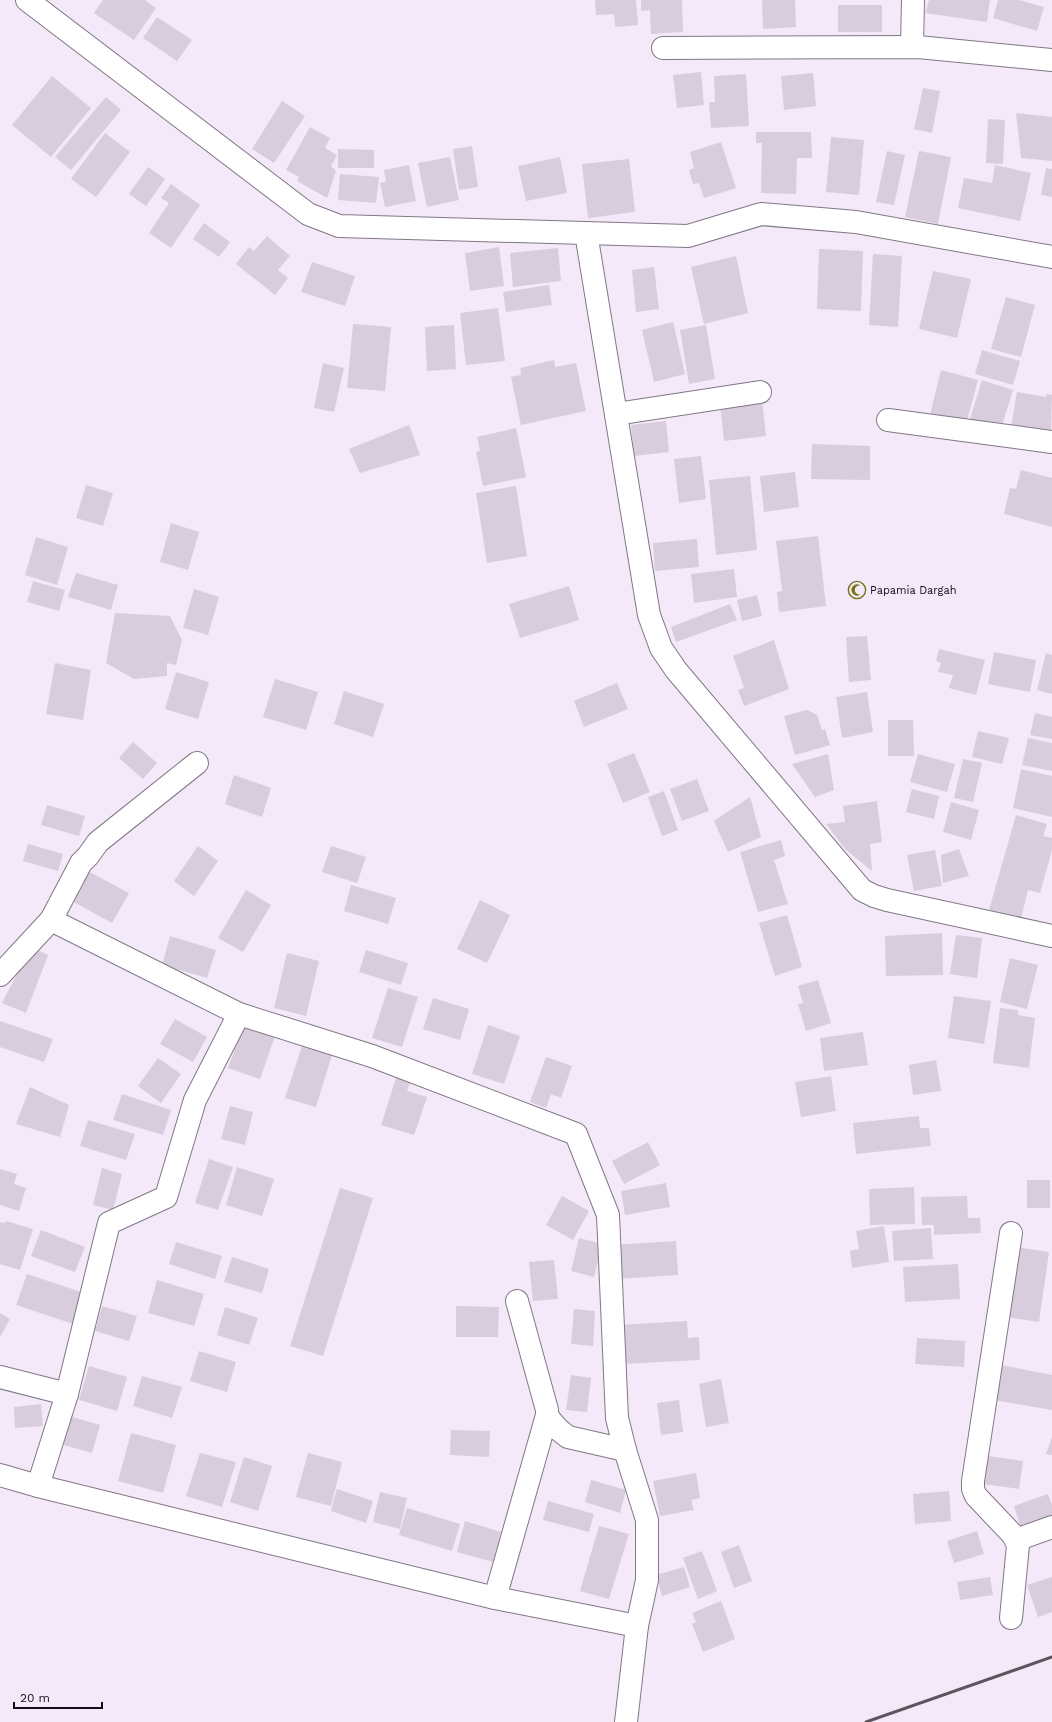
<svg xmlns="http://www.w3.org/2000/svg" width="1052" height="1722" font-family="'Work Sans',sans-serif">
<rect width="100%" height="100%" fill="#f4e9f9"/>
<g fill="#d8cddd">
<polygon points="103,0 145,0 156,8 134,40 94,13"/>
<polygon points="595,0 636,0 638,25 615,27 614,14 596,15"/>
<polygon points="641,0 682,0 683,32 651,34 650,10 641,11"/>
<polygon points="762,0 795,0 796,27 763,29"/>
<polygon points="929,0 990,0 987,22 925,13"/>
<polygon points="998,0 1019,0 1044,7 1037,31 993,18"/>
<rect x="838" y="5" width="44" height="27"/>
<polygon points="157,17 192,40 177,61 143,38"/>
<polygon points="701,72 704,105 677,108 673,75"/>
<polygon points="813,73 816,106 784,110 781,76"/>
<polygon points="746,74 749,126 711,128 709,102 715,102 714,76"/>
<polygon points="52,76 91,108 51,157 12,125"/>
<polygon points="923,88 940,91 932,133 914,129"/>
<polygon points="106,97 121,110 71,170 55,157"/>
<polygon points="282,101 305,116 274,163 252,149"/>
<polygon points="1016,113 1052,117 1052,161 1021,158"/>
<polygon points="988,119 1005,120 1003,164 986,163"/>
<polygon points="310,127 330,138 325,148 337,155 331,166 336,171 327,198 297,181 299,177 286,170"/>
<polygon points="756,132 811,132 812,158 797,158 796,194 761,193 762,143 756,143"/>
<polygon points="105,133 130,152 96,197 71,179"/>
<polygon points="831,137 864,140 859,195 826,192"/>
<polygon points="721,142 736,188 704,198 699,183 693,184 689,170 694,168 690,152"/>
<polygon points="472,146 478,187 459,190 453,149"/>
<polygon points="338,149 374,150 374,168 338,168"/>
<polygon points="887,151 905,155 894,205 876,202"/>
<polygon points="919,151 951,157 938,224 905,217"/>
<polygon points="450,157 459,200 427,207 418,163"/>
<polygon points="560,157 567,193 526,201 518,166"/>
<polygon points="629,159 635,212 588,218 582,164"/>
<polygon points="409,165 416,201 385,207 380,183 386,182 384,170"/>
<polygon points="995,165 1031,173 1020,221 958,208 964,178 992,183"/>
<polygon points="148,167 165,179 146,206 129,194"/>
<polygon points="1046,168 1052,169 1052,197 1041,195"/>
<polygon points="340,174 379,177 376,203 338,200"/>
<polygon points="171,184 200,205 171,248 149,233 169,203 161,198"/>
<polygon points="204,223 230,242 219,257 193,239"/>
<polygon points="267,236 290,256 278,270 288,278 275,295 236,264 249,247 254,251"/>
<polygon points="499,247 504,286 470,291 465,253"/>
<polygon points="558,248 561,281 513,287 510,253"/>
<polygon points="819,249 863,251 861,311 817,309"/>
<polygon points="873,254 902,256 898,327 869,325"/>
<polygon points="736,256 748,313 704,324 691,267"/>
<polygon points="312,262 355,276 345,306 301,292"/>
<polygon points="654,267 659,309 636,312 632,270"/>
<polygon points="933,271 971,279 957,338 919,329"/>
<polygon points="549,285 552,305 506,312 503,292"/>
<polygon points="1006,297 1035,305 1021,357 991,349"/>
<polygon points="498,308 505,361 466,365 460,313"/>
<polygon points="673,322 685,374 654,382 642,330"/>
<polygon points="353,324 391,327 385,391 347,388"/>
<polygon points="454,325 456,369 427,371 425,327"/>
<polygon points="706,325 715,379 689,384 680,330"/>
<polygon points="982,350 1020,361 1013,385 975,374"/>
<polygon points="554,360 555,367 576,363 586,411 521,425 511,377 521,375 520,368"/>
<polygon points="323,363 344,368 334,412 314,408"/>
<polygon points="941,370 978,380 966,424 930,415"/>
<polygon points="982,380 1013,390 1001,429 970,419"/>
<polygon points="1017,392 1046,397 1047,394 1052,395 1051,434 1011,427"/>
<polygon points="762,400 766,436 724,441 720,405"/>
<polygon points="666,421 669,452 634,456 631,425"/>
<polygon points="409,425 420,455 360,473 349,449"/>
<polygon points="516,428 526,477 483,486 476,452 480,451 477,437"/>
<polygon points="812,444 870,446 870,480 811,479"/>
<polygon points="701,456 706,499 679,503 674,459"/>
<polygon points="1021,470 1052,478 1052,527 1004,514 1010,488 1016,489"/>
<polygon points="795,472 799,507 764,512 760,476"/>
<polygon points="750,476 757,550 716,555 709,480"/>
<polygon points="86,485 113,493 103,526 76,518"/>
<polygon points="516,486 527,556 487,563 476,493"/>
<polygon points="171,523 199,532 188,570 160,562"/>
<polygon points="818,536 826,606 779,612 777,592 782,591 776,541"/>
<polygon points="36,537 68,547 57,585 25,575"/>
<polygon points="697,539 699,567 655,571 653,543"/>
<polygon points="734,569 737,597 694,603 691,574"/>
<polygon points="76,573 118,585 111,610 68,597"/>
<polygon points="33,581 65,590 59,611 27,602"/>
<polygon points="569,586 579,620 520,638 509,604"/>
<polygon points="194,589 219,597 208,635 183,628"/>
<polygon points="757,595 762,616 742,621 737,600"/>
<polygon points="730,604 737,620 676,642 671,627"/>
<polygon points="115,613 170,616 182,640 176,665 167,663 167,676 134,679 106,663"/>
<polygon points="867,636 871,680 849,682 846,637"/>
<polygon points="774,640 789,689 744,706 738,690 744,688 733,656"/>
<polygon points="939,649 985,660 976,695 949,688 953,675 938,672 941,663 936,661"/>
<polygon points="994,652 1036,660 1030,692 988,684"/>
<polygon points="1046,653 1052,655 1052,694 1037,690"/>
<polygon points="55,663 91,670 83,720 46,714"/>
<polygon points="176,672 209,682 198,719 165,709"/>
<polygon points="275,679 318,692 306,730 263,717"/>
<polygon points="617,683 628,709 584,727 574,701"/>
<polygon points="344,691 384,704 373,737 334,724"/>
<polygon points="867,692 873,732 842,738 836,697"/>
<polygon points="807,710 817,715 822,730 825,729 830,745 795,755 784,716"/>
<polygon points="1035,713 1052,717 1052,739 1030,735"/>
<polygon points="888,720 913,720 914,756 888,756"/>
<polygon points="978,731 1009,738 1002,764 972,757"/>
<polygon points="1028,738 1052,743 1052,771 1022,765"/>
<polygon points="133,742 157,763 143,779 119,758"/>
<polygon points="634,753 650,792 623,803 607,764"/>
<polygon points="828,754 834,790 815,797 792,764"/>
<polygon points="918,754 955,764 947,792 910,782"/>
<polygon points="963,759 982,763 973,802 954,798"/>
<polygon points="1021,769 1052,776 1052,817 1013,808"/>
<polygon points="234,775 271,788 262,817 225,804"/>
<polygon points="697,779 709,811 682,821 670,789"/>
<polygon points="912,789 939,796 934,819 906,812"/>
<polygon points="664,791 678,830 662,836 648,797"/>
<polygon points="750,797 761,837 728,852 714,821"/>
<polygon points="877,801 882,842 870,844 872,871 846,850 826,824 845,822 843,806"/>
<polygon points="951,802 979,810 971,840 943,832"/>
<polygon points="47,805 85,816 79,836 41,825"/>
<polygon points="1016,815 1047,824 1043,836 1052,838 1052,850 1040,893 1028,890 1021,919 989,910"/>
<polygon points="781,840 785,856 774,860 788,904 758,912 740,852"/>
<polygon points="28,844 63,854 58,871 23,861"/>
<polygon points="198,846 218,861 194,896 174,881"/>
<polygon points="331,846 366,857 357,883 322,872"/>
<polygon points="959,849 969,876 943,883 941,855"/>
<polygon points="935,850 942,886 914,891 907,855"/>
<polygon points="86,870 129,893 112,923 70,900"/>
<polygon points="351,885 396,898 388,924 344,911"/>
<polygon points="246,890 271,905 243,952 218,938"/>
<polygon points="480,900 510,915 487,963 457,949"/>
<polygon points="787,915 802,967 775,976 759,923"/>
<polygon points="942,933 943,975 886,976 885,936"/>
<polygon points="956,935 982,938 977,978 950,974"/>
<polygon points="170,936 216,950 207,978 162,965"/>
<polygon points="31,947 48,955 26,1013 2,1003"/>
<polygon points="366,950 408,963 401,985 359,972"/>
<polygon points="287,953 319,961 306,1016 274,1008"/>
<polygon points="1010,958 1038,965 1027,1009 1000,1002"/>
<polygon points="818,980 831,1023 806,1031 798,1004 803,1003 798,986"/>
<polygon points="388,988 418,997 402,1047 372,1038"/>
<polygon points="954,996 991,1001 984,1044 948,1038"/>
<polygon points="433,998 469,1009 460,1040 423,1029"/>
<polygon points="1000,1008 1018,1010 1018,1015 1035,1018 1029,1068 993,1063"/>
<polygon points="175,1019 207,1037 193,1062 160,1044"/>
<polygon points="0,1021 53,1039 44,1062 0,1047"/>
<polygon points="244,1025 275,1036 260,1079 228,1068"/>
<polygon points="488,1025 520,1036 504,1084 472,1074"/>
<polygon points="863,1032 868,1065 824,1071 820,1038"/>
<polygon points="302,1046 332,1055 316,1107 285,1098"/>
<polygon points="546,1057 572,1066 561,1098 551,1094 546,1108 530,1102"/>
<polygon points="158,1058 181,1074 161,1103 138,1086"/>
<polygon points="936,1060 941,1091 913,1095 909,1065"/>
<polygon points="397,1075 411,1080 407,1091 427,1097 414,1135 381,1125"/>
<polygon points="831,1076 836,1111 801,1117 795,1082"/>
<polygon points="30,1087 69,1105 60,1137 16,1124"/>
<polygon points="122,1094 171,1110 163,1135 113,1120"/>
<polygon points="230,1106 253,1112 245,1145 221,1139"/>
<polygon points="919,1116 920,1128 929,1128 931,1146 856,1154 853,1123"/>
<polygon points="88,1120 135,1134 126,1160 80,1146"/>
<polygon points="648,1142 660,1165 624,1184 612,1161"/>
<polygon points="209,1159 233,1167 218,1210 195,1203"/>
<polygon points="237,1167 274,1179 262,1216 226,1205"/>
<polygon points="102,1168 122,1174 113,1210 93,1205"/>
<polygon points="0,1169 17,1174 14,1184 26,1188 19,1211 0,1205"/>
<rect x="1027" y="1180" width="23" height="28"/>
<polygon points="666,1183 670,1207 625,1215 621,1191"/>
<polygon points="914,1187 915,1224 870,1225 869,1189"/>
<polygon points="340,1188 373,1198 323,1356 290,1346"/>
<polygon points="562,1196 589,1211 573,1240 546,1225"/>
<polygon points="967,1196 968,1218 980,1218 981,1233 934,1235 934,1225 922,1225 921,1197"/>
<polygon points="6,1221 33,1229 20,1270 0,1264 0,1222 5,1223"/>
<polygon points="884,1226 889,1262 852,1268 850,1251 859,1249 856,1231"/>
<polygon points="931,1228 933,1259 894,1261 892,1231"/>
<polygon points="41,1230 85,1247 75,1272 31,1256"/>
<polygon points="579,1238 602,1244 594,1277 571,1271"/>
<polygon points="676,1241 678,1275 616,1279 613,1245"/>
<polygon points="176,1242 222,1256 215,1279 169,1264"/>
<polygon points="1016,1247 1049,1252 1039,1322 1005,1317"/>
<polygon points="232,1257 269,1269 262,1293 224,1282"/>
<polygon points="554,1260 558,1299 533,1301 529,1262"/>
<polygon points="958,1264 960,1299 905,1302 903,1267"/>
<polygon points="27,1274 84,1293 73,1324 16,1305"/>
<polygon points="157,1280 204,1294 194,1326 148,1313"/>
<polygon points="102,1306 137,1316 129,1341 95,1331"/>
<polygon points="456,1306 499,1307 498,1337 456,1337"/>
<polygon points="225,1307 258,1318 249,1345 217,1335"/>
<polygon points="574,1309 595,1311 593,1346 571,1344"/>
<polygon points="0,1313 10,1319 0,1337"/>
<polygon points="687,1321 688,1338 699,1337 700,1360 622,1364 620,1325"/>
<polygon points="917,1338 965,1341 964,1367 915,1364"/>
<polygon points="199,1351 236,1362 227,1392 190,1381"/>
<polygon points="1001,1365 1052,1375 1052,1410 994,1400"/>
<polygon points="89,1366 127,1377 117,1411 79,1400"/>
<polygon points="571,1375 591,1378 587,1412 566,1410"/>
<polygon points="142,1376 182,1387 172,1418 133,1406"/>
<polygon points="721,1379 729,1423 706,1427 699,1384"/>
<polygon points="679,1400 683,1432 661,1435 657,1403"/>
<polygon points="41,1404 43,1426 15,1428 14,1407"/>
<polygon points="65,1415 100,1425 92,1453 57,1443"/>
<polygon points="451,1430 490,1431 489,1457 450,1455"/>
<polygon points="131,1433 176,1445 163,1493 118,1481"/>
<polygon points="1052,1437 1052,1455 1046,1454"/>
<polygon points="200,1453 236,1462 222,1507 186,1496"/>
<polygon points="308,1453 342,1462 331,1506 296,1497"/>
<polygon points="988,1456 1023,1461 1019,1489 983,1484"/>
<polygon points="244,1457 272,1466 258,1511 230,1502"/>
<polygon points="696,1473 700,1498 691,1500 694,1510 660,1516 653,1481"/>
<polygon points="591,1480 626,1490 620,1513 585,1502"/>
<polygon points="337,1489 373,1501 366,1523 331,1511"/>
<polygon points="949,1491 951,1521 915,1524 913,1494"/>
<polygon points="380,1492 407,1498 400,1529 373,1522"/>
<polygon points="1048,1494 1052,1505 1052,1524 1023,1534 1014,1506"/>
<polygon points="548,1501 594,1514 589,1532 543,1520"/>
<polygon points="407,1508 460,1524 452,1551 399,1535"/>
<polygon points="465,1521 501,1532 493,1562 457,1552"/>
<polygon points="599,1526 629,1534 609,1599 580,1591"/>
<polygon points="977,1531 984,1554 954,1563 947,1541"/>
<polygon points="739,1545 752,1581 734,1588 721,1552"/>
<polygon points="702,1551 717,1591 698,1599 683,1558"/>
<polygon points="684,1567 690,1587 662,1596 656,1575"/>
<polygon points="990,1577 993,1595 960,1600 957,1582"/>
<polygon points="1052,1577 1052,1612 1038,1617 1027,1585"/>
<polygon points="721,1601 735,1639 703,1652 692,1624 696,1622 692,1613"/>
</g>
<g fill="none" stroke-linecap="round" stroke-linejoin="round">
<defs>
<g id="street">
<polyline points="27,0 308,214 339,226 688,236 761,214 856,222 1052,257"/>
<polyline points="912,47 913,0"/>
<polyline points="663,48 918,47 1052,60"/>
<polyline points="586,233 649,615 661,648 676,670 862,890 874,896 887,900 1052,936"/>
<polyline points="616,414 760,392"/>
<polyline points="888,420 1052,442"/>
<polyline points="51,920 239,1014 372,1056 576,1134 608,1215 617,1418 625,1450 647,1520 647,1580 637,1626"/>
<polyline points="0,975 51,920 81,863 88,856 98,842 197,763"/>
<polyline points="239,1014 195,1100 166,1197 109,1223 67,1394 38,1486 495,1598 637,1626 626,1722"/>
<polyline points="1011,1233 973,1481 973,1489 976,1496 1013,1535 1018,1545 1011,1618"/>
<polyline points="517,1301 547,1410 547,1415 551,1421 559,1430 568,1437 625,1450"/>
<polyline points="0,1377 67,1394"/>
<polyline points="0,1475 38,1486"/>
<polyline points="1016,1540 1052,1527"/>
<polyline points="495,1598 547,1415"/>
</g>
</defs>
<use href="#street" stroke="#817785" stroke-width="24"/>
<use href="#street" stroke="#fff" stroke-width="22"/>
<polyline stroke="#5b555e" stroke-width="3" points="866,1722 1052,1657"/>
</g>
<defs>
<symbol id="mosque-ring" viewBox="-11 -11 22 22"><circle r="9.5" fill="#f4e9f9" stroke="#777112" stroke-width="1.5"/><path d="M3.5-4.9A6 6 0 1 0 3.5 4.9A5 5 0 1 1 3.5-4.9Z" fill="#777112"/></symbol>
</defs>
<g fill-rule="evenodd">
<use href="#mosque-ring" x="847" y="580" width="20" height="20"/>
</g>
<g text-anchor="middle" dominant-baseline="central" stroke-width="3" stroke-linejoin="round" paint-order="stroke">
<g font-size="11" fill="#110e13" stroke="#f4e9f9" text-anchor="start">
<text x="870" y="590">Papamia Dargah</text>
</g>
</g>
<path d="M14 1702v6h88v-6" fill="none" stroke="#110e13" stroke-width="2"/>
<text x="20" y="1702" font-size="12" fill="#110e13" stroke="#f4e9f9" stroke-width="3" paint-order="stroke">20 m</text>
</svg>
